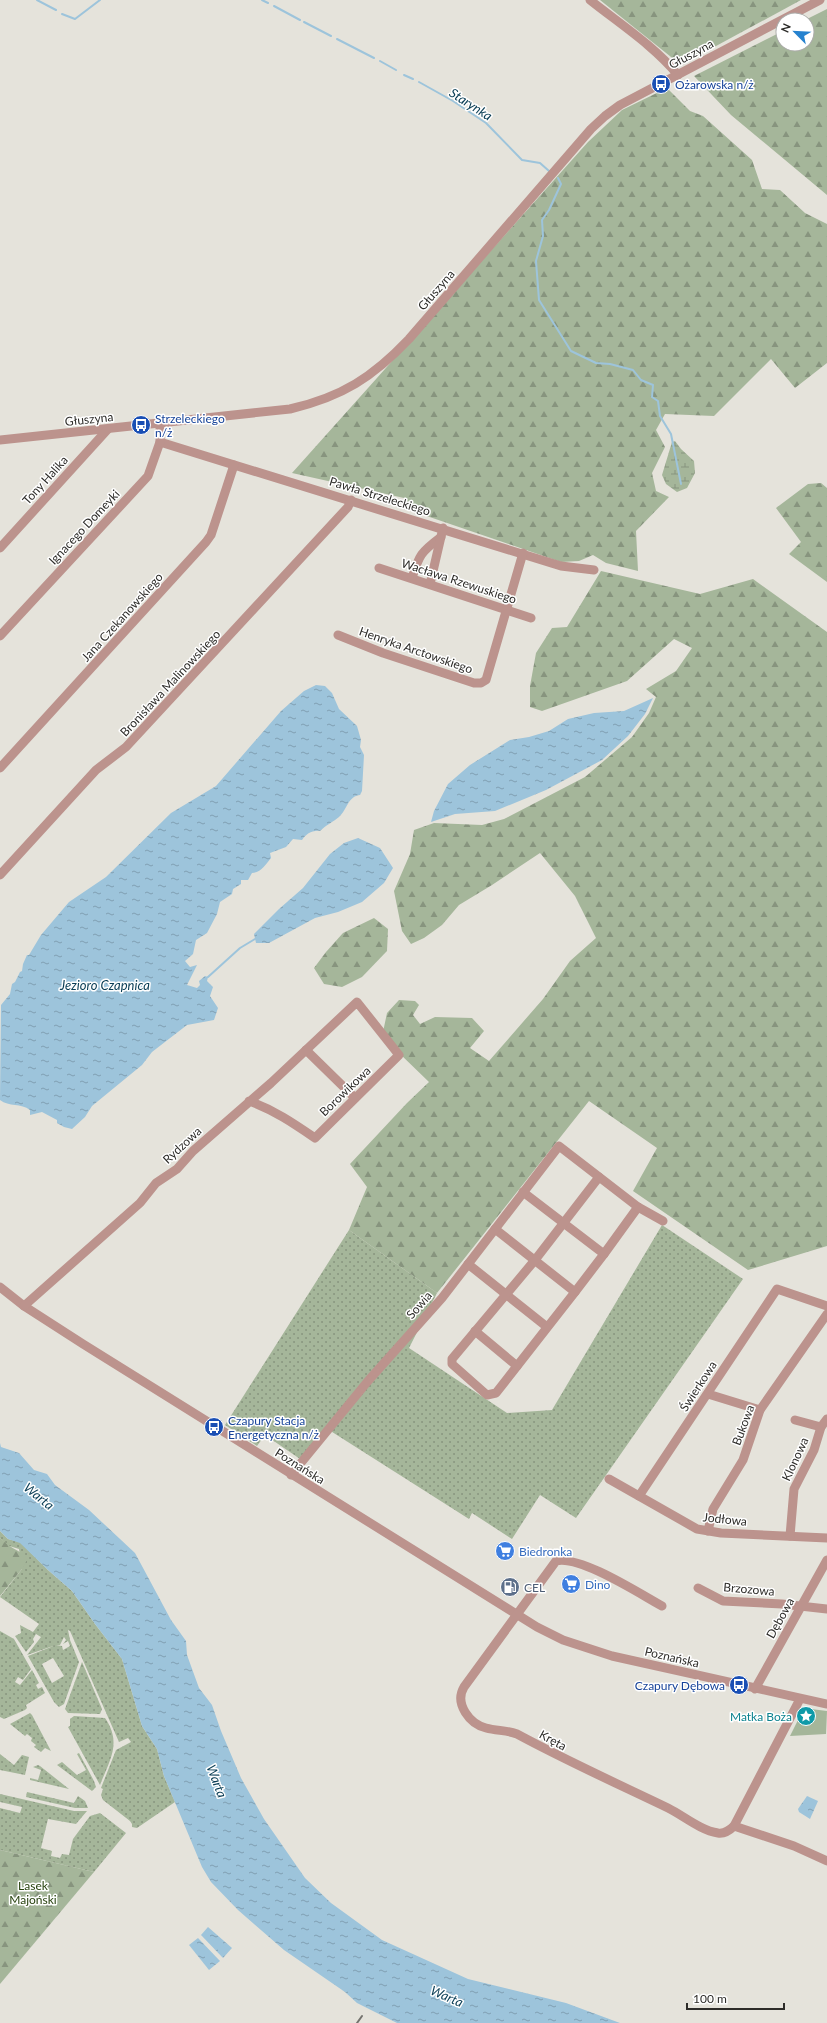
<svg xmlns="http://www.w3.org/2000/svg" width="827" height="2023" font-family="Lato,sans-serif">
<defs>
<pattern id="grass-dots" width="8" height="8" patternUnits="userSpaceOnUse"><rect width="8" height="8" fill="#a5b69a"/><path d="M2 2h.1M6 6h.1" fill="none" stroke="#87947e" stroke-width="1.8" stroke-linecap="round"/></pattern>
<pattern id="forest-firs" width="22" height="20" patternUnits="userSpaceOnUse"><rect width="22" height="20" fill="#a5b69a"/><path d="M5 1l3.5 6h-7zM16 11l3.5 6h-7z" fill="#87947e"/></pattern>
<pattern id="wetland-marsh" width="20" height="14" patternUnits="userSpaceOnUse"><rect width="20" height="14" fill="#a5b69a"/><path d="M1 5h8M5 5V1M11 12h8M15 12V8" fill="none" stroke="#87947e"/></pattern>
<pattern id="water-ripples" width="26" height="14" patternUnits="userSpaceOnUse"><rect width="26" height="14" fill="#9dc4db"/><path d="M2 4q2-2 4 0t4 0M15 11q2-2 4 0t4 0" fill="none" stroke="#809fb2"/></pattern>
</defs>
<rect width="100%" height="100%" fill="#e5e3db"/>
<g fill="url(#grass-dots)" fill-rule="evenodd">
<polygon points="662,1225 743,1279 576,1518 540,1495 512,1539 472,1513 469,1519 329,1430 303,1461 265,1435 257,1446 225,1425 349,1230 437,1293 409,1348 507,1413 552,1410"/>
<path d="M0,1531L8,1539L20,1542L48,1570L72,1591L95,1624L122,1659L142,1726L157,1749L164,1776L175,1802L137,1828L132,1827V1824L130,1821L103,1800L101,1795L103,1789L101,1788L116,1750L131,1742L128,1738L119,1742L70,1631L68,1630L70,1640L79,1662L64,1704L59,1707L54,1702L28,1656L56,1645L62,1646L63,1650L70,1646L68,1641L63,1644L66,1640L64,1637L60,1645H56L27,1655L41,1637L36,1634L33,1639L34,1642L26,1652L15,1636L21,1633L20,1625L33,1632L39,1624L0,1597L22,1569L19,1549L6,1545L0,1538ZM53,1658L64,1676L52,1683L42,1664Z"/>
<polygon points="0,1631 14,1639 31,1669 23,1680 18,1677 15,1682 20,1685 32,1670 39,1683 36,1685 38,1689 42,1687 45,1693 26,1705 27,1708 25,1710 4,1719 0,1717"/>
<polygon points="82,1662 102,1709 100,1714 68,1713 65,1709"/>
<polygon points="30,1713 32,1715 51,1751 45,1748 41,1752 34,1747 36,1745 31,1741 32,1738 27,1734 25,1736 10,1724"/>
<path d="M74,1716L105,1718C122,1743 110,1759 100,1785L68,1727L70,1726V1719Z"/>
<polygon points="79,1753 94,1781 96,1787 92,1791 57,1765 62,1762 77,1775 86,1770 77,1754"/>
<polygon points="0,1754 14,1765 22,1755 29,1757 25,1775 0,1770"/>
<polygon points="38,1765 40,1766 69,1789 30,1780 30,1778 38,1780 41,1770 33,1767"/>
<polygon points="27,1792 74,1803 78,1796 85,1801 88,1808 75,1808 26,1797"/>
<polygon points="0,1794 74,1811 87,1811 76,1824 48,1819 41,1848 52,1851 51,1856 60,1858 62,1854 69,1855 73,1839 90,1816 100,1813 126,1833 94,1872 0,1850 0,1808 20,1813 22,1807 0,1802"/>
</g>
<g fill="url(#forest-firs)">
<polygon points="600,0 801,0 681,65"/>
<polygon points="827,9 827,195 731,115 694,76 783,31 783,44 807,44 807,20 805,20"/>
<polygon points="667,88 690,111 703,116 752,160 762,189 780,190 805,213 827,224 827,363 795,388 771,359 714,416 665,414 656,430 665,447 652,473 656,491 669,497 636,531 638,571 606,563 593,555 579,561 561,562 415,512 404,498 292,473 588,142 622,110"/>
<polygon points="821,483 827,488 827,582 789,554 801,542 776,508 808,484"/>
<polygon points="601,571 700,594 753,579 827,632 827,1246 748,1270 633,1191 657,1148 589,1101 437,1293 349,1230 367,1187 350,1164 407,1103 429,1082 399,1053 383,1032 387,1013 399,1000 415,1001 419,1005 413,1015 420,1024 435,1017 472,1018 484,1031 470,1048 489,1061 543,999 570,961 596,938 575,896 540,853 492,885 459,905 442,925 424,938 411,944 402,931 394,891 410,854 414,830 434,823 482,825 504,819 585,777 632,737 649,713 656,697 646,689 676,671 692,648 674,639 627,681 542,711 530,707 530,686 536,653 552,628 567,627"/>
<polygon points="374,918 388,929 387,951 362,977 342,987 324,984 314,968 326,952 343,933"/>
<path d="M0,1538C8,1547 19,1550 28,1558L22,1569L0,1596Z"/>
<polygon points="0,1850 94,1872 0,1984"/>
</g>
<polygon fill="url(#wetland-marsh)" points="675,441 681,449 694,461 695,473 687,488 677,492 666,484 662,475 672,442"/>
<polygon fill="#a5b69a" points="811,1709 827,1711 826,1734 790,1736 798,1720 811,1719"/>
<g fill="url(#water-ripples)">
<path d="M316,685L325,686L332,693L339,709L357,726L361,740L360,747L364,755L362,791L360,795C348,796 347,810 339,817C333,822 326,825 320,831C312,830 306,834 302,840L293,839L286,847L270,853L271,858C266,864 261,873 252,873L248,880H241V884L233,889L232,894L220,902L217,914L207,933L196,940L193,954L185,961L190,967L197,965L187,985L197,988L200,985L199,981L205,976L208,977L207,981L213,987L210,996L218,1008L214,1020L187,1025L152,1052L142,1065L92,1106L85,1117L72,1129L64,1127L57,1123V1120L42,1112L30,1115V1110C21,1103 9,1107 0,1100L1,1005L10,994L12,984L15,982L20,972L22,971L23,964L27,955H29L41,935L69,902L106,877L171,813L216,786L281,711L304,691Z"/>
<polygon points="653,698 645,714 628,736 602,760 546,790 495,811 455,814 431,822 434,811 448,784 470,765 510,740 529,737 549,731 568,719 594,713 624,711"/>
<polygon points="358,838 380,848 393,868 384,883 362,902 338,912 315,918 269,943 256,943 254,934 279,909 303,888 330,854 344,843"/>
<polygon points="0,1443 1,1447 19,1453 34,1470 47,1474 55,1485 89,1510 135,1553 171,1620 186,1641 187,1655 199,1688 212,1705 221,1731 241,1778 264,1819 305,1878 331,1903 382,1940 468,1979 566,2003 620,2023 397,2023 357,2003 345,1992 284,1950 238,1910 211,1882 202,1867 164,1776 157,1749 142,1726 122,1659 95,1624 72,1591 48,1570 20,1543 8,1539 0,1531"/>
<polygon points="807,1796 818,1801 810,1819 799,1812 798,1809"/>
<polygon points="208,1927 232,1948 223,1958 201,1935"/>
<polygon points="198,1938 220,1961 209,1970 189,1945"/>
</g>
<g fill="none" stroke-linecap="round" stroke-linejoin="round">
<g stroke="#9dc4db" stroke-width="2">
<polyline points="37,0 56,10"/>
<polyline points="262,0 268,3"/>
<polyline points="274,6 300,20"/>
<polyline points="62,14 75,19 100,0"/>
<polyline points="304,22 331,36"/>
<polyline points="337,39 374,58"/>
<polyline points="380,61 396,70"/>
<polyline points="404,75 413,79"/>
<polyline points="419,82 453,101 486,123 522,160 540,163 549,171"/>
<polyline points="558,178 561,184 549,210 542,220 543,236 536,261 539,300 571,351 596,363 610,364 633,370 641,380 653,385 652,397 658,401 660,416 671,434 681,484"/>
<polyline points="208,977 240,948 255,939"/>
</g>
<g stroke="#bc938d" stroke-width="9">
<path d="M590,0C620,24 653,45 678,75"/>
<path d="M0,440L290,409C342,397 373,377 409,339L591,129L605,116L620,105L820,0"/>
<polyline points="160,442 561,566 594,570"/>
<polyline points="0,548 108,429"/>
<polyline points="379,568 531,618"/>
<path d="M412,578C419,555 421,552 441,537"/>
<polyline points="430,584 443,528"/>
<polyline points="338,635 383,653 474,683 481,683 486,680 523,553"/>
<polyline points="0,636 148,476 160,442 160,423"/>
<polyline points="0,768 206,542 211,535 234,465"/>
<polyline points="0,875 96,770 126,747 348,507 351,500"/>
<polyline points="306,1050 355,1098"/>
<polyline points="495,1229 575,1292 604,1254 523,1192"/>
<polyline points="604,1254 638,1207"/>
<polyline points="468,1264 547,1327"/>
<polyline points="0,1287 24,1306 83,1344 537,1627 563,1640 612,1656 827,1704"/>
<polyline points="575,1292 496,1393 487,1395 452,1364 452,1359 535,1260 599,1177"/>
<path d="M24,1306L140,1203L156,1183L177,1169L193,1151L271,1083L357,1002L399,1055L315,1138C293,1123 274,1110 249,1101"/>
<polyline points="475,1331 517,1366"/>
<polyline points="708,1394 760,1410"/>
<polyline points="795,1420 821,1427"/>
<polyline points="291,1475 368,1381 442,1298 559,1146 638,1207 663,1221"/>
<polyline points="609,1479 697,1529 721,1533 827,1538"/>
<polyline points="639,1496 777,1289 827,1306"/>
<polyline points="708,1531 713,1509 743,1460 760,1410 827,1314"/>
<polyline points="790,1536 794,1489 814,1450 821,1427 827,1419"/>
<polyline points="698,1588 723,1601 782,1604 827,1609"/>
<path d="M662,1606C640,1594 580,1555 556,1561L464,1687C454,1704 470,1724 486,1728C497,1731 507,1730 517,1734C567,1761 618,1784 668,1808C684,1816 700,1830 718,1833C725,1834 730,1830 734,1826L800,1699"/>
<polyline points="755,1689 827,1560"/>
<polyline points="734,1826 794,1846 827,1861"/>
</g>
<polyline stroke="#74736e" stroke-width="2" points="357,2023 362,2016"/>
</g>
<defs>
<symbol id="bus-disc" viewBox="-11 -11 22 22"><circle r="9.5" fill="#1a4fb4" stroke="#fff"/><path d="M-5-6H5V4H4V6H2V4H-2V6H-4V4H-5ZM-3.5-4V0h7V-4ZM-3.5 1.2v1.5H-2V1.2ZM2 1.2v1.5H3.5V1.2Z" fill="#fff"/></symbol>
<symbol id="supermarket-disc" viewBox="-11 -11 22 22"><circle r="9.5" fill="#3f7fe0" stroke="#fff"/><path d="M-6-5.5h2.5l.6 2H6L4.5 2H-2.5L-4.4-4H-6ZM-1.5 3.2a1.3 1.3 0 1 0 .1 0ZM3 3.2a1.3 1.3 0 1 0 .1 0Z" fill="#fff"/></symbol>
<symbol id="fuel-disc" viewBox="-11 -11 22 22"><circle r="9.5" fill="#5c6f8a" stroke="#fff"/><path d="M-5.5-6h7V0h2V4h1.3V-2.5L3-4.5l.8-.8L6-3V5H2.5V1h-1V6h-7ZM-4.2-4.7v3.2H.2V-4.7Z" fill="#fff"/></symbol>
<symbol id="sight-disc" viewBox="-11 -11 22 22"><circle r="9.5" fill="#0f9aa8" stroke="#fff"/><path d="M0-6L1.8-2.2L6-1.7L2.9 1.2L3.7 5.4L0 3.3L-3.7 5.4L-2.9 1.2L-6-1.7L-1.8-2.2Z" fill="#fff"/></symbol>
</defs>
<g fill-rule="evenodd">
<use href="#bus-disc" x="650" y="73" width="22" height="22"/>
<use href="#bus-disc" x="130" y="414" width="22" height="22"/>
<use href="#bus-disc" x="203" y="1416" width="22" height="22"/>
<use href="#supermarket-disc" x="494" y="1540" width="22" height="22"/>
<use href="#supermarket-disc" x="560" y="1573" width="22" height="22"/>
<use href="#fuel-disc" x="499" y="1576" width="22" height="22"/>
<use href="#bus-disc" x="728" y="1674" width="22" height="22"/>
<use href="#sight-disc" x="795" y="1705" width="22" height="22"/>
</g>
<g text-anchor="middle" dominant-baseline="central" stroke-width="3" stroke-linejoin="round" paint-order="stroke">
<g font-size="12" fill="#2d2c29" stroke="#fff">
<text transform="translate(691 54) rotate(-28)">Głuszyna</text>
<text transform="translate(436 290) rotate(-49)">Głuszyna</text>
<text transform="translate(89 419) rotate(-6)">Głuszyna</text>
<text transform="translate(45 480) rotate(-48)">Tony Halika</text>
<text transform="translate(380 496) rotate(17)">Pawła Strzeleckiego</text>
<text transform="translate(84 527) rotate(-47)">Ignacego Domeyki</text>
<text transform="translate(459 581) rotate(18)">Wacława Rzewuskiego</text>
<text transform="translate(122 617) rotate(-48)">Jana Czekanowskiego</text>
<text transform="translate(416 650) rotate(19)">Henryka Arctowskiego</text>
<text transform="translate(170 683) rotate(-47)">Bronisława Malinowskiego</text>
<text transform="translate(345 1091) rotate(-44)">Borowikowa</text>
<text transform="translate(182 1145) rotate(-43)">Rydzowa</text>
<text transform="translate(419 1305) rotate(-49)">Sowia</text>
<text transform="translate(698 1386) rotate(-57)">Świerkowa</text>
<text transform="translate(743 1425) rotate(-69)">Bukowa</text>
<text transform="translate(795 1459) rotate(-65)">Klonowa</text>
<text transform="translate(300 1466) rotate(32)">Poznańska</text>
<text transform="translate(725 1519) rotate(6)">Jodłowa</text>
<text transform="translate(749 1589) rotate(5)">Brzozowa</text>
<text transform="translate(780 1618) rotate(-61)">Dębowa</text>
<text transform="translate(672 1657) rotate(13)">Poznańska</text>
<text transform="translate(553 1740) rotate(28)">Kręta</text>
</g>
<g font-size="12" fill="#164399" stroke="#fff" text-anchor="start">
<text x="675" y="84">Ożarowska n/ż</text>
<text x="155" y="418">Strzeleckiego<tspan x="155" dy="14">n/ż</tspan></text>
<text x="228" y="1420">Czapury Stacja<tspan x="228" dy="14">Energetyczna n/ż</tspan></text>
<text x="725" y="1685" text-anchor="end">Czapury Dębowa</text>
</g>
<g font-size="12" fill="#366cbe" stroke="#fff" text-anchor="start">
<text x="519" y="1551">Biedronka</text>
<text x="585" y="1584">Dino</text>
</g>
<g font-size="12" fill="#4e5e75" stroke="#fff" text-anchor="start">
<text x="524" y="1587">CEL</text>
</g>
<g font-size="12" fill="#0d838f" stroke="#fff" text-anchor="end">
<text x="792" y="1716">Matka Boża</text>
</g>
<g font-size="12" fill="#25400c" stroke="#fff">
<text x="33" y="1885">Lasek<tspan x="33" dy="14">Majoński</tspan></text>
</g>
<g font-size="13" font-style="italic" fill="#083c54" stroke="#fff">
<text transform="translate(471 104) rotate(33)">Starynka</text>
<text x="105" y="985">Jezioro Czapnica</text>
<text transform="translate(39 1496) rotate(39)">Warta</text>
<text transform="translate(217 1781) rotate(69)">Warta</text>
<text transform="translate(447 1996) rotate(23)">Warta</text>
</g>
</g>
<g transform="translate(795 32) rotate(294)"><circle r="19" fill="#ffffff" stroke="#ababa9"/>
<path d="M0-3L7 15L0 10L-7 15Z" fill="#2682cf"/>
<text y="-6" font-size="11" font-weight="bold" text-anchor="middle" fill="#2d2c29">N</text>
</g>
<path d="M687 2003v6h97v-6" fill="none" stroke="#2d2c29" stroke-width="2"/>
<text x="693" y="2003" font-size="12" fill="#2d2c29" stroke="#ffffff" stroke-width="3" paint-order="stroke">100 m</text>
</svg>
